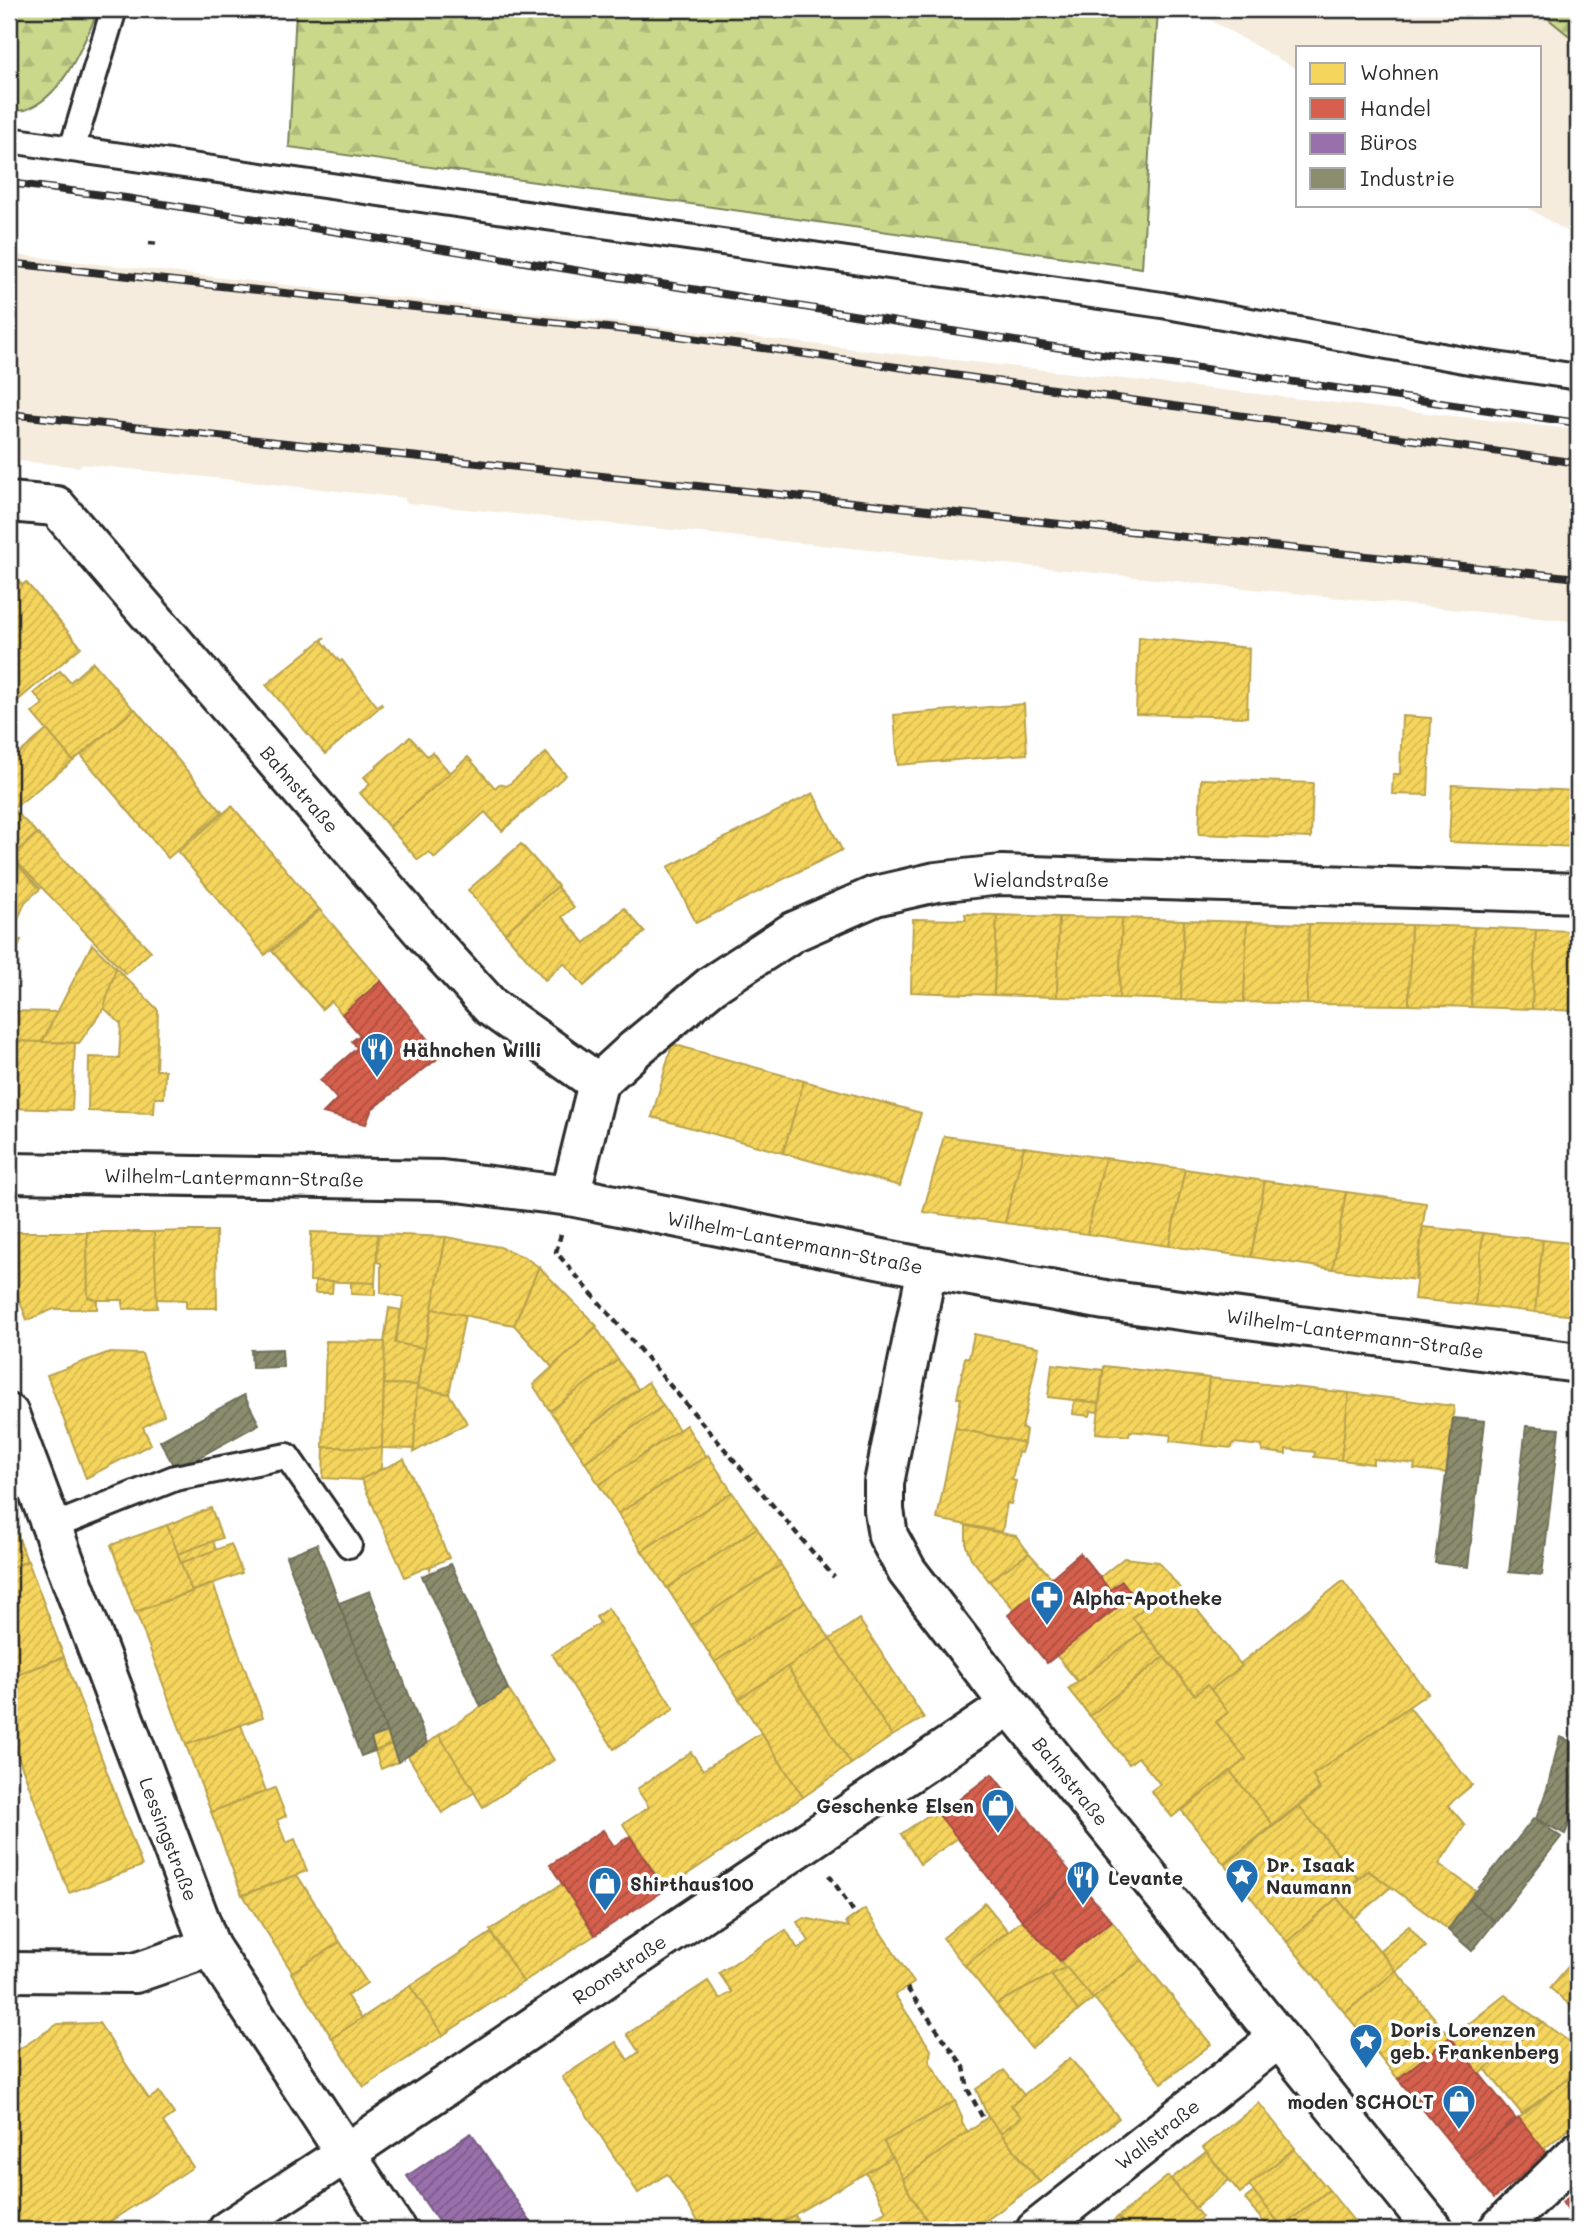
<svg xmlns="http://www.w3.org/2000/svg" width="1587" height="2239" font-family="Mali,sans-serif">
<defs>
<pattern id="forest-firs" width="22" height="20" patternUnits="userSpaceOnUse" patternTransform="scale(1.75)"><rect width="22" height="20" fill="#cad88c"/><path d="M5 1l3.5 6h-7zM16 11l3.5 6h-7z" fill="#aeba79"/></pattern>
<pattern id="homes-hatch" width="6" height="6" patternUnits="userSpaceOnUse" patternTransform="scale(1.75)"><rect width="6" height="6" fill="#f6d55c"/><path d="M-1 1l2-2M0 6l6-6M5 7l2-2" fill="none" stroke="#d3b750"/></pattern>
<pattern id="shops-hatch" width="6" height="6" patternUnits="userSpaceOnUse" patternTransform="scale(1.75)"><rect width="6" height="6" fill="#d6604d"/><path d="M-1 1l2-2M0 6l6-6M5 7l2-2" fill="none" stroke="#ae4f40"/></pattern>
<pattern id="offices-hatch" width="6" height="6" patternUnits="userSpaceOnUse" patternTransform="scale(1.75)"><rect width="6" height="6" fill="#9970ab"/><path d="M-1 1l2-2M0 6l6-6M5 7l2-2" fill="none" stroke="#7d5c8b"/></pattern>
<pattern id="industry-hatch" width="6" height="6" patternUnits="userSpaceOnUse" patternTransform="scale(1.75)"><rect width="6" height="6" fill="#8c8c6e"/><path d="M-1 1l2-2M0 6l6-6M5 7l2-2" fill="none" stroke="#73735b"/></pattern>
</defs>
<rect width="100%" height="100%" fill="#fff"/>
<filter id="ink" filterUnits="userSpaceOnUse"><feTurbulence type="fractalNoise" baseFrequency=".0143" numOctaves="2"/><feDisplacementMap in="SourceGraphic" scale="14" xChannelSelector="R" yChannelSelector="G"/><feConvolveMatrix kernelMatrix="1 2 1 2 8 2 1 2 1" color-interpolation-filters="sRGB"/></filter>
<g filter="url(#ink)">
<g fill="#f5ecde">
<polygon points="1191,9 1536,9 1578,43 1578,238 1523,205 1540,205 1540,47 1298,47 1298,70"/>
<polygon points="9,254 1578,430 1578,622 406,503 405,498 81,464 80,467 9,460"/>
</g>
<g fill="url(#forest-firs)" stroke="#7a825c" stroke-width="2">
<path d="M9,9H99C84,42 64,97 25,110C21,111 14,110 9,110Z"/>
<polygon points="296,9 1158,9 1142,268 289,147"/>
<polygon points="1536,9 1578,9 1578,43"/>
</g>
<g fill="url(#homes-hatch)" stroke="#b9a24d" stroke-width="2">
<polygon points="13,573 22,585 26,582 81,647 9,708 9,577"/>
<polygon points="325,637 322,641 340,662 342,660 377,706 381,703 382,705 325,754 266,685"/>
<polygon points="1139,637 1249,648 1247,717 1136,714"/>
<polygon points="93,662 134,710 73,761 32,713 43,704 34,693 60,671 70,682"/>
<polygon points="1024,704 1027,754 898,765 894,715"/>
<polygon points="135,709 222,812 168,858 81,755"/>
<polygon points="1402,716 1431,718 1428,795 1392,794 1393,774 1400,774"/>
<polygon points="47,730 73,761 9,812 9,762"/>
<polygon points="410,737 427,756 432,752 450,773 389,827 360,793 370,784 364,777"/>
<polygon points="546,753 566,775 502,831 485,812 435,858 429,852 418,860 389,827 468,757 495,788 499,784 507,786"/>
<polygon points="1201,779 1313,783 1311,838 1199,834"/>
<polygon points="1452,785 1578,791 1578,847 1449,842"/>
<polygon points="813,793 842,850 696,923 668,867"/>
<polygon points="232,806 319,909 265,955 178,852"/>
<polygon points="14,810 37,833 12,857 9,854 9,816"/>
<polygon points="37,833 151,951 126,974 12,857"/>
<polygon points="521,844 558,886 505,933 468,890"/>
<polygon points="9,856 40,889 25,902 11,936 21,940 9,970"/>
<polygon points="557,887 574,907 562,917 585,943 624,908 645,932 584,986 564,963 545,980 505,933"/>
<polygon points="320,910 381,981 342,1014 331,1001 322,1009 272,951"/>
<polygon points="965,914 997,915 994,995 911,992 913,919 966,920"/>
<polygon points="997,915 1059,917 1057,997 994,995"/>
<polygon points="1059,917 1122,918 1119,998 1057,997"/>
<polygon points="1122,918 1184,920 1181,1000 1119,998"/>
<polygon points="1184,920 1247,922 1244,1002 1181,1000"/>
<polygon points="1247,922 1309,924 1307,1004 1244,1002"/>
<polygon points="1309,924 1411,925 1409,1005 1307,1004"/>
<polygon points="1411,925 1474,927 1471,1007 1409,1005"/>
<polygon points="1474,927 1536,930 1532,1009 1471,1007"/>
<polygon points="1536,930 1578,931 1578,1011 1532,1009"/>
<polygon points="92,944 116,968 104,1008 79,1043 42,1042"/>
<polygon points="116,968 158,1010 156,1070 165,1070 164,1098 155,1098 154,1113 88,1111 89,1057 119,1058 121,1024 104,1008"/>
<polygon points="9,1011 57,1012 42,1042 9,1041"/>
<polygon points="9,1041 75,1043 72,1110 9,1108"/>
<polygon points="672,1044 804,1081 783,1153 652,1117"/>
<polygon points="804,1081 921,1113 900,1186 783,1153"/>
<polygon points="944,1136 1024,1147 1005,1223 923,1212"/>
<polygon points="1024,1147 1105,1158 1087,1234 1005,1223"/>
<polygon points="1105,1158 1185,1169 1169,1246 1087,1234"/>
<polygon points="1185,1169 1265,1181 1251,1257 1169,1246"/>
<polygon points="1265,1181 1346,1192 1333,1269 1251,1257"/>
<polygon points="1346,1192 1426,1203 1415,1280 1333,1269"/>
<polygon points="1423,1227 1483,1233 1475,1305 1414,1299"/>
<polygon points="185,1231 216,1231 217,1308 186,1308 186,1300 155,1299 154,1232"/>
<polygon points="10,1232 87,1232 88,1297 97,1300 97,1309 54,1309 27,1320 9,1272"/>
<polygon points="87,1232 154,1232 157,1308 123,1309 123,1300 97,1300 88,1297"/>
<polygon points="311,1232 378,1234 375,1283 310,1281"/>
<polygon points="1483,1233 1543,1240 1535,1312 1475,1305"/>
<polygon points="378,1234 446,1237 424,1348 395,1343 404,1297 381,1293 381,1263 377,1262"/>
<polygon points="446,1237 500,1247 524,1257 539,1267 514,1325 432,1309"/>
<polygon points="1543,1240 1578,1244 1578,1316 1535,1312"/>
<polygon points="539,1267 597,1326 552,1367 514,1325"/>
<polygon points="315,1281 333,1281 332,1293 315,1293"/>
<polygon points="351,1282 375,1283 375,1295 351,1294"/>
<polygon points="389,1308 401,1310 395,1343 424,1348 417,1385 384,1384 384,1342"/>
<polygon points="432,1309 465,1315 449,1394 417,1388"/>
<polygon points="596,1327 618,1360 550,1411 533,1385"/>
<polygon points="974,1334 1039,1347 1022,1429 1026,1430 1024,1443 955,1428 961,1398 957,1398 965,1357 969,1358"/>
<polygon points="326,1341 385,1342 382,1448 323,1447"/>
<polygon points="107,1353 142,1354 164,1415 143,1427 151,1444 86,1478 47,1375"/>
<polygon points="618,1360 638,1389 571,1441 550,1411"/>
<polygon points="1052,1364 1103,1370 1099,1403 1048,1397"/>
<polygon points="1104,1366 1209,1378 1202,1445 1170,1441 1171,1435 1130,1431 1129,1436 1096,1433"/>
<polygon points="1209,1378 1349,1393 1341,1460 1314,1457 1315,1452 1286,1449 1286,1454 1262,1451 1262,1446 1233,1443 1232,1448 1202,1445"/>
<polygon points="648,1382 663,1406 585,1462 571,1441"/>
<polygon points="384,1384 417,1385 414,1449 382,1448"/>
<polygon points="417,1388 449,1394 467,1423 414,1452"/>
<polygon points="1349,1393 1454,1406 1447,1473 1414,1469 1415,1464 1373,1459 1373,1464 1341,1460"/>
<polygon points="1074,1400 1099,1403 1098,1412 1091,1411 1090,1416 1073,1414"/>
<polygon points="663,1406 679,1430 599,1485 585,1462"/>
<polygon points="686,1425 706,1456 618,1514 599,1485"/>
<polygon points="955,1428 1024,1443 1021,1453 1018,1452 1012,1480 1016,1481 1011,1504 1007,1503 1002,1532 937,1519"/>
<polygon points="324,1447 382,1448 381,1469 361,1480 323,1478"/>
<polygon points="708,1455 732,1492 642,1551 618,1514"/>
<polygon points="404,1459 449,1558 431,1566 430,1569 429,1566 405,1577 361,1479"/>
<polygon points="732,1492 757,1528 667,1588 642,1551"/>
<polygon points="211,1508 222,1538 178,1554 167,1525"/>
<polygon points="9,1511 27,1561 9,1568"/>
<polygon points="167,1525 192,1591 135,1612 111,1545"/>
<polygon points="966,1526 1016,1536 1029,1553 989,1581 971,1558 966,1546"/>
<polygon points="757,1528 781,1565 691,1625 667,1588"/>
<polygon points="213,1541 216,1550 181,1563 178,1554"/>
<polygon points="231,1544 242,1573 192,1591 181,1563"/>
<polygon points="1029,1553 1051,1577 1014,1609 989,1581"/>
<polygon points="1124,1558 1159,1562 1242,1666 1211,1690 1207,1685 1195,1695 1132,1617 1144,1608 1122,1581 1110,1590 1099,1578"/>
<polygon points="28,1561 64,1657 9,1677 9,1569"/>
<polygon points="781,1565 805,1602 715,1662 691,1625"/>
<polygon points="1343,1581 1428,1693 1313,1775 1319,1789 1273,1825 1230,1771 1246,1759 1216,1722 1228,1712 1211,1690 1242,1666 1241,1663"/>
<polygon points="213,1584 263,1717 186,1745 136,1612"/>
<polygon points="1133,1595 1144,1608 1132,1617 1143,1631 1078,1682 1056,1655"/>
<polygon points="805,1602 830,1639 739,1699 715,1662"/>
<polygon points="608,1608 674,1709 614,1749 552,1654 600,1623 596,1617"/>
<polygon points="859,1619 924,1718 892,1736 830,1639"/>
<polygon points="1143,1631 1164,1657 1090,1716 1068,1689"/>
<polygon points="830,1639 892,1736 851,1764 787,1667"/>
<polygon points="64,1657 142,1866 69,1893 9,1732 9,1678"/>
<polygon points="1164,1657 1195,1695 1207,1685 1211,1690 1228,1712 1216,1722 1246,1759 1172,1817 1151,1791 1160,1784 1138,1757 1129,1764 1090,1716"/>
<polygon points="787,1667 851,1764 803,1797 739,1699"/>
<polygon points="508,1689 554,1760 483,1807 439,1735"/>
<polygon points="1409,1707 1472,1785 1448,1805 1465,1825 1439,1864 1475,1890 1448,1929 1368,1870 1358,1879 1299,1806 1320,1790 1313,1775"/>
<polygon points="241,1725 266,1791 211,1812 186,1745"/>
<polygon points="387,1732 392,1744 375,1751 371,1738"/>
<polygon points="761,1733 803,1797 665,1889 623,1824 649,1807 637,1789 691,1752 703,1770"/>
<polygon points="439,1735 475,1792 442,1813 408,1756"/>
<polygon points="392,1744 398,1762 381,1769 375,1751"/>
<polygon points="1230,1771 1273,1825 1224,1864 1182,1811"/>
<polygon points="275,1788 286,1816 277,1820 286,1843 295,1839 307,1871 242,1895 211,1812"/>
<polygon points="1299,1806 1358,1879 1287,1942 1225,1865"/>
<polygon points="936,1810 958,1838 920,1864 901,1834"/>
<polygon points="1368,1871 1391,1887 1354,1918 1337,1898"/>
<polygon points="297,1875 340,1942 292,1972 243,1895"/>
<polygon points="562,1884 595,1935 523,1982 490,1930"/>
<polygon points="1337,1898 1396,1971 1345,2013 1287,1942"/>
<polygon points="985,1903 1008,1931 965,1966 943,1938"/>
<polygon points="865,1909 914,1983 895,1995 931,2050 929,2061 955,2101 884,2142 893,2157 768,2230 704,2230 667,2174 638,2193 562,2077 616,2042 628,2060 639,2052 627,2034 708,1981 720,1999 732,1992 719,1973 786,1930 798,1949 809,1941 797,1922 804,1918 849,1927 846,1922"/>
<polygon points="1022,1920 1066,1967 996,2004 965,1966"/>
<polygon points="1112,1921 1142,1960 1093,1999 1060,1961"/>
<polygon points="1409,1926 1426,1947 1396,1971 1380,1950"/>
<polygon points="491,1933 523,1982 443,2035 410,1986"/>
<polygon points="340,1942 367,1983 347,1996 362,2019 332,2038 291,1973"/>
<polygon points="1578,1955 1578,2012 1550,1988"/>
<polygon points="1142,1960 1211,2044 1162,2083 1094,1998"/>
<polygon points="1066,1967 1093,1999 1078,2011 1051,1975"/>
<polygon points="1396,1971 1450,2037 1398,2079 1345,2013"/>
<polygon points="1051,1975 1078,2011 1031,2048 996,2004"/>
<polygon points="410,1986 443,2035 364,2087 332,2038"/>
<polygon points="1505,1995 1542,2022 1480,2074 1451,2038"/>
<polygon points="1542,2022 1578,2048 1578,2070 1522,2114 1485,2069"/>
<polygon points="99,2023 149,2099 159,2092 174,2114 163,2122 193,2167 97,2230 9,2230 9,2056 58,2024"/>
<polygon points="1070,2058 1119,2118 1040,2182 1001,2133 1021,2117 1011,2105"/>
<polygon points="1004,2070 1024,2095 1011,2105 1021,2117 1001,2133 988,2117 976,2089"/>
<polygon points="1578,2070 1578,2121 1545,2148 1548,2155 1519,2118"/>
<polygon points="955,2101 962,2117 962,2123 968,2132 903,2179 884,2142"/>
<polygon points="1259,2103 1295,2148 1240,2193 1203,2148"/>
<polygon points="988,2117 1039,2182 973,2230 933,2230 910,2194 903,2179"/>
<polygon points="1294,2149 1329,2190 1282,2227 1249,2185"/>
<polygon points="1206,2152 1229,2180 1195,2208 1171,2179"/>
<polygon points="893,2157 910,2194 933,2230 849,2230 886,2211 866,2173"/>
<polygon points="1168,2176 1202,2217 1186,2230 1128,2230 1118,2217"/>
<polygon points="1329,2190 1361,2230 1282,2230 1282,2227"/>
<polygon points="1254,2192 1282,2227 1279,2230 1270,2230 1245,2199"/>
<polygon points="795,2215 802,2230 768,2230"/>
<polygon points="1118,2217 1128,2230 1102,2230"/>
<polygon points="342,2222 348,2230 329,2230"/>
</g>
<g fill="url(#shops-hatch)" stroke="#a35043" stroke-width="2">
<polygon points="381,981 441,1056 372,1109 366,1124 323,1113 337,1099 320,1080 357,1048 352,1041 360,1035 342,1014"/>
<polygon points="1080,1553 1110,1590 1122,1581 1133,1595 1047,1663 1008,1615"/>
<polygon points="992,1774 1075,1878 1022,1920 939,1815"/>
<polygon points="603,1830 614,1846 630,1836 665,1890 595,1935 550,1865"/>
<polygon points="1075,1878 1112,1921 1060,1961 1022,1920"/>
<polygon points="1450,2037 1516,2119 1465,2161 1398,2079"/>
<polygon points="1519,2118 1548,2155 1494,2198 1465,2161"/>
<polygon points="1578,2191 1578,2225 1562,2202"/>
</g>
<polygon fill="url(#offices-hatch)" stroke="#785b85" stroke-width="2" points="471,2133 536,2230 444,2230 407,2176"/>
<g fill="url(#industry-hatch)" stroke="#6f6f5a" stroke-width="2">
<polygon points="282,1349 283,1367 252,1368 251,1350"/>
<polygon points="244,1395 259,1424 176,1470 160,1441"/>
<polygon points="1453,1418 1485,1421 1468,1567 1435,1563"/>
<polygon points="1526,1426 1559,1429 1542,1575 1509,1572"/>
<polygon points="317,1544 387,1732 371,1738 375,1751 361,1756 286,1556"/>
<polygon points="451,1564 508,1689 481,1707 422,1576"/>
<polygon points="370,1591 427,1743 398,1762 339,1603"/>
<polygon points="1560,1737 1578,1744 1578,1801 1565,1834 1536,1819 1547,1789"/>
<polygon points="1534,1818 1561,1837 1495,1922 1469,1900"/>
<polygon points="1469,1900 1495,1922 1472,1951 1448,1930"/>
</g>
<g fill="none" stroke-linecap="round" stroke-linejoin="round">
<defs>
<g id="service">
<polyline points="9,140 1162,305 1469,361 1578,377"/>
<polyline points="72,149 114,9"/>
<polyline points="52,1527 175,1478 287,1456 349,1545"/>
</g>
<g id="minor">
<polyline points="9,502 56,506 430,940 491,1007 598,1083"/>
<polyline points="570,1196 598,1083 635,1049 712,985 793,932 875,896 936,882 1001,875 1578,893"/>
<polyline points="927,1268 884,1483 884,1510 888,1536 907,1571 1010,1705 1434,2230"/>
<polyline points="9,1414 210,1947 396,2230"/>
<polyline points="9,1972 135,1973 210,1947"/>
<polyline points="228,2230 346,2153 1010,1705"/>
<polyline points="1036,2230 1279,2038"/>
<polyline points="1498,2230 1578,2152"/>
</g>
<polyline id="secondary" points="9,1173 442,1180 570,1196 927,1268 1105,1300 1578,1363"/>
</defs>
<use href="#service" stroke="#2b2b2b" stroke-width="30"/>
<use href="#minor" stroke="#2b2b2b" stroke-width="44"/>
<use href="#secondary" stroke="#2b2b2b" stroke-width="44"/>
<g stroke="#2b2b2b" stroke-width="4.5" stroke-dasharray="7 5" stroke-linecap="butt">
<polyline points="149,243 160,244"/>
<polyline points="561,1234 556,1252 834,1577"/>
<polyline points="829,1875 856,1915"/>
<polyline points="907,1988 964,2067 968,2090 984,2120"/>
</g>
<use href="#service" stroke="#fff" stroke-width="24"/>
<use href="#minor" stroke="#fff" stroke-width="38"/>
<use href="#secondary" stroke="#fff" stroke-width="38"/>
<defs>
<g id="rail">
<polyline points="9,183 126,198 1040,345 1578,423"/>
<polyline points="9,263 663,334 1578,463"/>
<polyline points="9,414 1578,578"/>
</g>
</defs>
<use href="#rail" stroke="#2b2b2b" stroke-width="8"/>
<use href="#rail" stroke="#fff" stroke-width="5" stroke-dasharray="16" stroke-linecap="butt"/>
</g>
</g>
<defs>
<symbol id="restaurant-pin" viewBox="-11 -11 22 30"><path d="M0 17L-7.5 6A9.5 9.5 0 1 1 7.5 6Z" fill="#1f6fb2" stroke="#fff"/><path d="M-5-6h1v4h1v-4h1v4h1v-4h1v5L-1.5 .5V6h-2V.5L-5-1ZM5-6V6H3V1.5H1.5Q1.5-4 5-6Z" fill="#fff"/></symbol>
<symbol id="pharmacy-pin" viewBox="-11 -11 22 30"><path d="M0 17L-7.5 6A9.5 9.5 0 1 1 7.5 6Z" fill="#1f6fb2" stroke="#fff"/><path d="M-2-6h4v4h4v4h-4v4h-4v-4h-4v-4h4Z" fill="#fff"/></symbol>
<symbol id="shop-pin" viewBox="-11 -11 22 30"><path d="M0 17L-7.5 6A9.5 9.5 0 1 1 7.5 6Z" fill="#1f6fb2" stroke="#fff"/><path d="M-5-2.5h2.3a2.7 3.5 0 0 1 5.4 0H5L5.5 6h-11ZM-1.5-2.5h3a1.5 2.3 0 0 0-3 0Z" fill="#fff"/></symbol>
<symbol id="sight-pin" viewBox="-11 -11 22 30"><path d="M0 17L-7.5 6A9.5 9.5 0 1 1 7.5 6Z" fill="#1f6fb2" stroke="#fff"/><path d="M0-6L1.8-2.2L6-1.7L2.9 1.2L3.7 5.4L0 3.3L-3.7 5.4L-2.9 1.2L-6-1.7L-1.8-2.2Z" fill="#fff"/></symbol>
</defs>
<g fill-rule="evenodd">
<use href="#restaurant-pin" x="358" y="1030" width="38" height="52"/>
<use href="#pharmacy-pin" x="1028" y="1578" width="38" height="52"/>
<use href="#shop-pin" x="979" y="1786" width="38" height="52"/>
<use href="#sight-pin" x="1223" y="1856" width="38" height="52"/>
<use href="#restaurant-pin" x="1064" y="1858" width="38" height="52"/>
<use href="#shop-pin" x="586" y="1864" width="38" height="52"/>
<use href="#sight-pin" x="1347" y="2021" width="38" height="52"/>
<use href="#shop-pin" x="1440" y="2082" width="38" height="52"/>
</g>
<g text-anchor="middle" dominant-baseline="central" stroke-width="7" stroke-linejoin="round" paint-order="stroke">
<g font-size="19" fill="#2b2b2b" stroke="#fff">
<text transform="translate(300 789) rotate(49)">Bahnstraße</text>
<text x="1041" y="879">Wielandstraße</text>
<text transform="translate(234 1177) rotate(1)">Wilhelm-Lantermann-Straße</text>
<text transform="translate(795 1242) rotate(11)">Wilhelm-Lantermann-Straße</text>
<text transform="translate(1355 1333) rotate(8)">Wilhelm-Lantermann-Straße</text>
<text transform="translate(1071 1781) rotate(51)">Bahnstraße</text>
<text transform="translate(169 1839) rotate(69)">Lessingstraße</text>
<text transform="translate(619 1969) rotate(-34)">Roonstraße</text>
<text transform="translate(1157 2134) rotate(-38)">Wallstraße</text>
</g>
<g font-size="19" font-weight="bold" fill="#2b2b2b" stroke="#fff" text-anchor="start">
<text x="402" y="1049">Hähnchen Willi</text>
<text x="1072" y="1597">Alpha-Apotheke</text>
<text x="974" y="1805" text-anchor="end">Geschenke Elsen</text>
<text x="1266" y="1864">Dr. Isaak<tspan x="1266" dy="22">Naumann</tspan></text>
<text x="1108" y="1877">Levante</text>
<text x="630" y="1883">Shirthaus100</text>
<text x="1390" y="2029">Doris Lorenzen<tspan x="1390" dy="22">geb. Frankenberg</tspan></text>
<text x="1434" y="2101" text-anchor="end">moden SCHOLT</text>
</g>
</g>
<rect width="1587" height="2239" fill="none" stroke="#fff" stroke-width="35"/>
<rect x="18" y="18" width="1552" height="2204" fill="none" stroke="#2b2b2b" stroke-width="2.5" filter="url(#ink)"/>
<rect x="1296" y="46" width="245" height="161" fill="#ffffff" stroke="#aaaaaa" stroke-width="2"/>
<rect x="1310" y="63" width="35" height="21" fill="#f6d55c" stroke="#aaaaaa" stroke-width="2"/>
<text x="1360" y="80" font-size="21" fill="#2b2b2b">Wohnen</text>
<rect x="1310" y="98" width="35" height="21" fill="#d6604d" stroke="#aaaaaa" stroke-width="2"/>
<text x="1360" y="116" font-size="21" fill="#2b2b2b">Handel</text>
<rect x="1310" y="133" width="35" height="21" fill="#9970ab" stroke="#aaaaaa" stroke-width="2"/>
<text x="1360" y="150" font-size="21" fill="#2b2b2b">Büros</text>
<rect x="1310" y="168" width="35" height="21" fill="#8c8c6e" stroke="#aaaaaa" stroke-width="2"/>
<text x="1360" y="186" font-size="21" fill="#2b2b2b">Industrie</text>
</svg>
